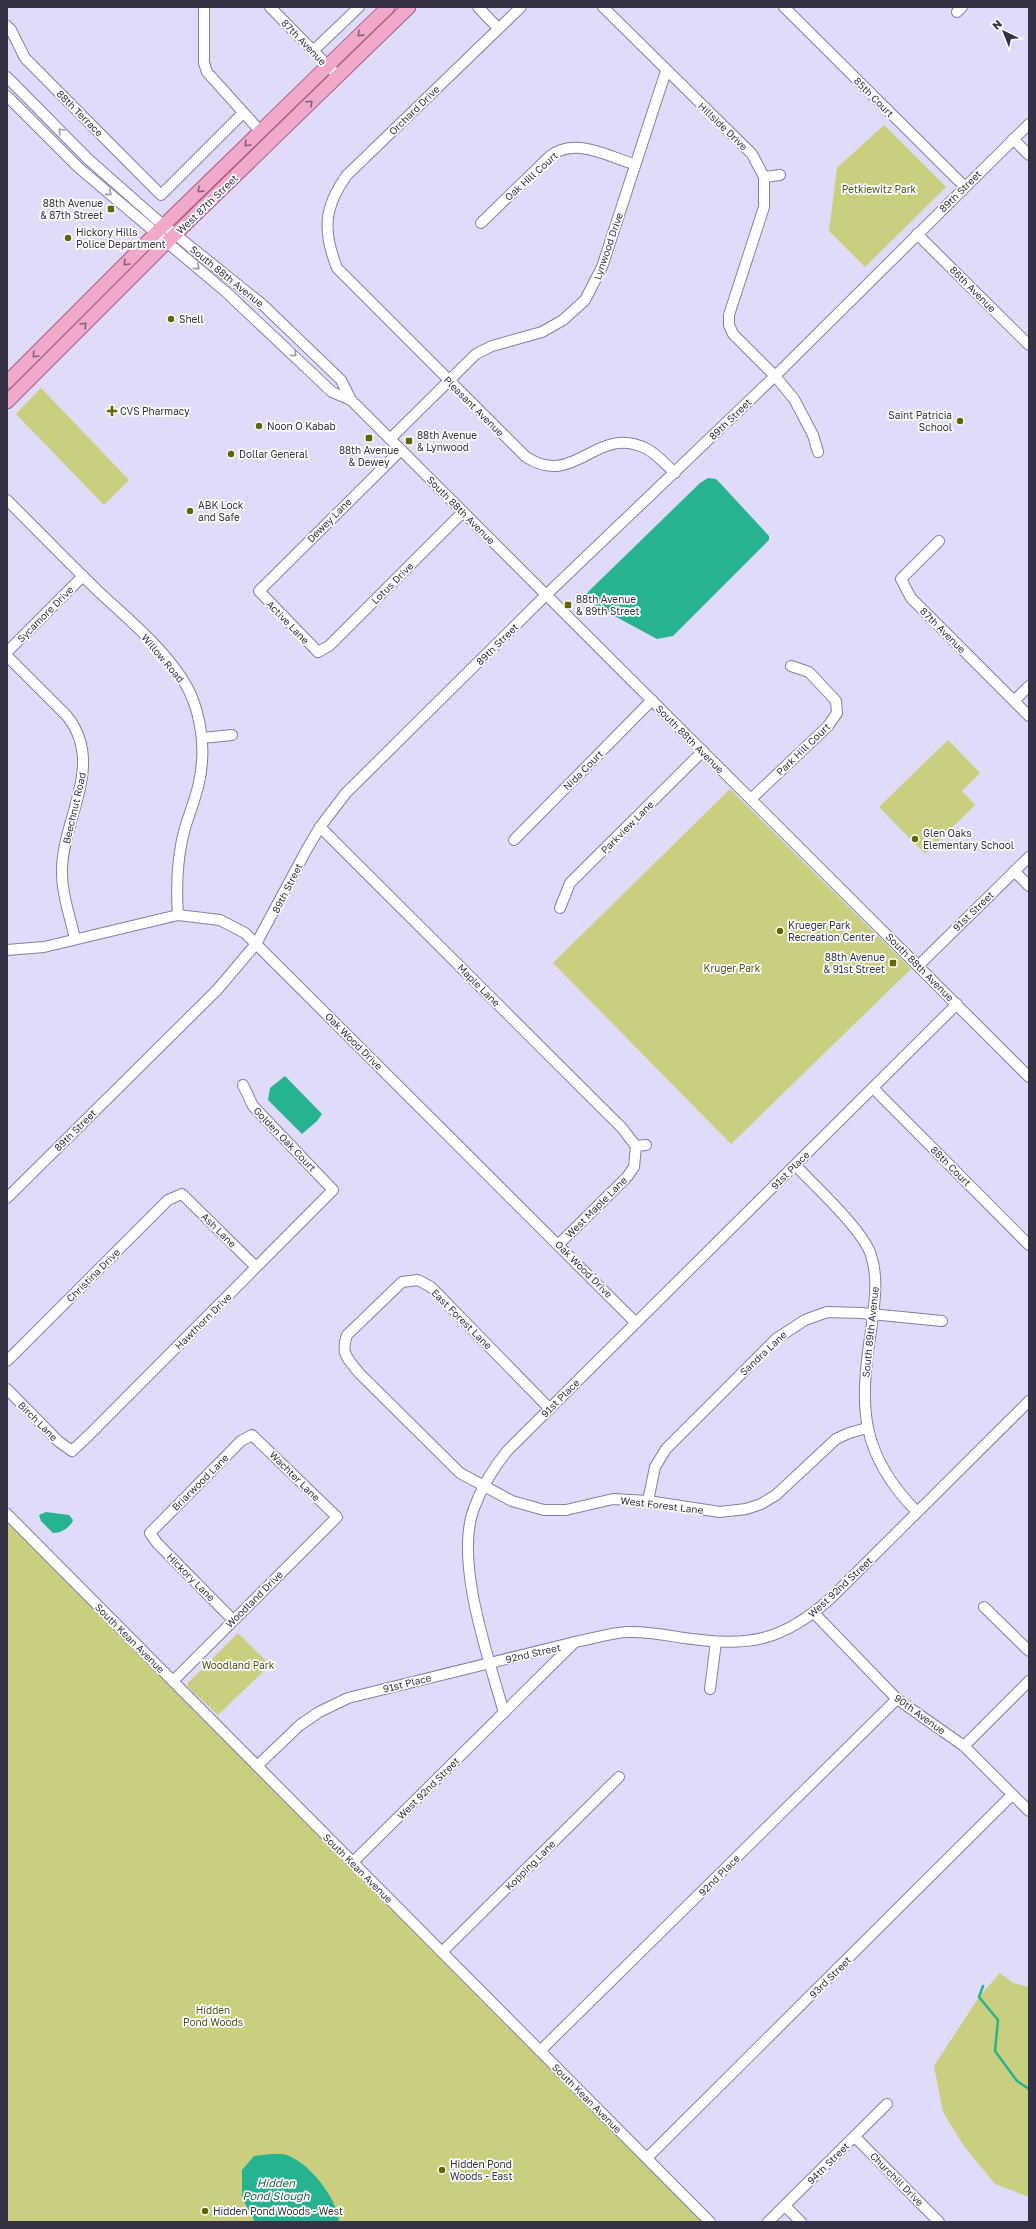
<svg xmlns="http://www.w3.org/2000/svg" width="1036" height="2229" font-family="'Golos Text',sans-serif">
<rect width="100%" height="100%" fill="#e0dbf8"/>
<g fill="#c9cf7f">
<polygon points="884,125 946,187 865,267 829,231 837,168"/>
<polygon points="41,388 129,480 104,505 16,414"/>
<polygon points="948,740 980,773 962,791 975,805 925,854 879,807"/>
<polygon points="730,789 911,969 731,1144 553,963"/>
<polygon points="7,1516 711,2222 7,2222"/>
<polygon points="238,1633 270,1665 218,1715 189,1688 187,1684"/>
<polygon points="1000,1973 1013,1983 1029,1987 1029,2197 995,2184 964,2146 943,2112 934,2066 979,1997"/>
</g>
<g fill="#27b292">
<polygon points="708,478 716,479 720,483 769,536 769,540 673,636 657,639 596,606 590,601 587,594 589,591 700,483"/>
<polygon points="285,1076 322,1114 317,1121 302,1134 268,1100 270,1088"/>
<path d="M46,1512L69,1515L73,1520C70,1528 61,1533 53,1533L41,1521L39,1515Z"/>
<path d="M271,2154C275,2154 279,2154 283,2154C307,2159 338,2199 339,2222H255L242,2198V2170L254,2156Z"/>
</g>
<g fill="none" stroke-linecap="round" stroke-linejoin="round">
<polyline stroke="#27b292" stroke-width="2.5" points="983,1986 979,1997 998,2020 995,2051 1017,2081 1029,2089"/>
<defs>
<g id="minor">
<polyline points="204,7 204,63 207,72 260,131"/>
<polyline points="270,7 338,76"/>
<polyline points="478,7 498,28"/>
<path d="M521,7L347,175C323,208 323,232 337,268L526,457C576,489 596,423 647,449C658,455 666,465 675,473"/>
<polyline points="603,7 752,154 764,177 764,207 729,315 729,325 733,334 775,376 794,399 813,435 818,452"/>
<polyline points="784,7 965,187"/>
<polyline points="957,12 962,7"/>
<polyline points="7,26 11,30 25,58 161,195 243,113"/>
<polyline points="313,51 359,7"/>
<polyline points="7,77 88,159 156,219 263,305 341,380 351,400 1029,1077"/>
<polyline points="7,96 79,168 226,292 332,392 351,400"/>
<polyline points="1013,139 1029,155"/>
<polyline points="764,177 780,175"/>
<path d="M481,223L550,156C576,137 607,156 634,164"/>
<polyline points="917,234 1029,345"/>
<polyline points="390,439 476,354 492,346 542,332 563,320 585,300 602,267 666,71"/>
<polyline points="401,450 259,591 318,652 329,646 463,512"/>
<path d="M7,500C38,531 68,562 99,592C129,620 165,649 186,685C198,706 204,736 202,761C201,785 192,805 185,828C177,856 176,886 178,915"/>
<polyline points="939,541 901,579 911,598 1029,716"/>
<polyline points="7,652 83,576"/>
<path d="M7,656L67,716C105,764 64,815 62,868C61,892 70,916 75,939"/>
<polyline points="1014,701 1029,686"/>
<polyline points="202,738 232,735"/>
<polyline points="751,799 828,726 837,713 836,701 809,672 791,666"/>
<polyline points="320,827 622,1128 636,1146"/>
<polyline points="514,840 652,700"/>
<polyline points="1014,871 1029,886"/>
<polyline points="560,908 570,883 703,751"/>
<polyline points="7,950 44,947 178,915 220,920 245,933 256,944 636,1323"/>
<polyline points="918,966 1029,857"/>
<polyline points="873,1088 1029,1245"/>
<polyline points="636,1146 646,1145"/>
<path d="M795,1165C815,1186 863,1230 871,1255C879,1280 874,1306 871,1331C859,1408 860,1454 917,1512"/>
<polyline points="7,1198 217,990 256,944 307,849 320,827 346,793 546,595 775,376 1029,124"/>
<polyline points="559,1244 627,1177 634,1167 636,1146"/>
<polyline points="7,1361 168,1200 182,1194 256,1267"/>
<polyline points="7,1389 58,1441 72,1451 88,1436 333,1190 253,1106 243,1085"/>
<path d="M550,1409L431,1287L418,1280L402,1282L347,1335C340,1354 348,1359 360,1374L460,1473L512,1501L544,1510H566L613,1499L648,1501L720,1512L746,1509L761,1504L776,1495L836,1439L849,1433L867,1428"/>
<polyline points="648,1501 655,1467 666,1449 776,1339 805,1320 827,1312 861,1313 942,1321"/>
<polyline points="7,1514 710,2222"/>
<polyline points="984,1607 1029,1651"/>
<polyline points="814,1613 897,1699 964,1746 1029,1811"/>
<polyline points="173,1681 337,1517 252,1435 241,1441 150,1533 157,1543 233,1620"/>
<polyline points="710,1689 716,1642"/>
<path d="M504,1713C489,1659 455,1564 473,1511C481,1488 493,1468 508,1450L957,1004"/>
<polyline points="964,1746 1029,1681"/>
<polyline points="257,1766 300,1725 319,1712 348,1698 575,1642"/>
<path d="M353,1862L575,1642C592,1639 609,1633 627,1632C646,1631 665,1635 684,1638C749,1647 782,1642 831,1598L1029,1401"/>
<polyline points="442,1952 619,1777"/>
<polyline points="540,2051 897,1699"/>
<polyline points="855,2137 939,2222"/>
<polyline points="647,2158 1012,1795"/>
<polyline points="785,2206 801,2222"/>
<polyline points="768,2222 887,2104"/>
</g>
<g id="major">
<polyline points="7,382 164,225 388,7"/>
<polyline points="7,402 159,250 409,7"/>
</g>
</defs>
<use href="#minor" stroke="#857ea9" stroke-width="12"/>
<use href="#major" stroke="#a85a85" stroke-width="15"/>
<use href="#minor" stroke="#fff" stroke-width="10"/>
<use href="#major" stroke="#f0a9cb" stroke-width="13"/>
</g>
<defs><path id="oneway-chevron" d="M-2-3.5L2.5 0L-2 3.5" fill="none" stroke-width="1.6" stroke-linecap="round" stroke-linejoin="round"/></defs>
<g stroke="#80627b">
<use href="#oneway-chevron" transform="translate(360 34) rotate(136)"/>
<use href="#oneway-chevron" transform="translate(310 103) rotate(-44)"/>
<use href="#oneway-chevron" transform="translate(247 144) rotate(135)"/>
<use href="#oneway-chevron" transform="translate(200 190) rotate(136)"/>
<use href="#oneway-chevron" transform="translate(126 263) rotate(135)"/>
<use href="#oneway-chevron" transform="translate(84 325) rotate(-45)"/>
<use href="#oneway-chevron" transform="translate(35 355) rotate(135)"/>
</g>
<g stroke="#9a98a2">
<use href="#oneway-chevron" transform="translate(61 131) rotate(-135)"/>
<use href="#oneway-chevron" transform="translate(109 193) rotate(40)"/>
<use href="#oneway-chevron" transform="translate(197 267) rotate(40)"/>
<use href="#oneway-chevron" transform="translate(294 354) rotate(43)"/>
</g>
<g fill="#616500" stroke="#fff" stroke-width="1.5">
<rect x="107" y="205" width="8" height="8" rx="2"/>
<circle cx="68" cy="238" r="4"/>
<circle cx="171" cy="319" r="4"/>
<path d="M110 405h4v4h4v4h-4v4h-4v-4h-4v-4h4z"/>
<circle cx="960" cy="421" r="4"/>
<circle cx="259" cy="426" r="4"/>
<rect x="365" y="434" width="8" height="8" rx="2"/>
<rect x="405" y="437" width="8" height="8" rx="2"/>
<circle cx="231" cy="454" r="4"/>
<circle cx="190" cy="511" r="4"/>
<rect x="564" y="601" width="8" height="8" rx="2"/>
<circle cx="915" cy="839" r="4"/>
<circle cx="780" cy="931" r="4"/>
<rect x="889" y="959" width="8" height="8" rx="2"/>
<circle cx="442" cy="2170" r="4"/>
<circle cx="205" cy="2211" r="4"/>
</g>
<g text-anchor="middle" dominant-baseline="central" stroke-width="3.5" stroke-linejoin="round" paint-order="stroke">
<g font-size="10" fill="#353245" stroke="#fff">
<text transform="translate(304 42) rotate(46)">87th Avenue</text>
<text transform="translate(874 97) rotate(45)">85th Court</text>
<text transform="translate(414 110) rotate(-44)">Orchard Drive</text>
<text transform="translate(80 113) rotate(45)">88th Terrace</text>
<text transform="translate(723 126) rotate(44)">Hillside Drive</text>
<text transform="translate(531 176) rotate(-42)">Oak Hill Court</text>
<text transform="translate(960 191) rotate(-45)">89th Street</text>
<text transform="translate(207 204) rotate(-44)">West 87th Street</text>
<text transform="translate(608 246) rotate(-71)">Lynwood Drive</text>
<text transform="translate(227 276) rotate(39)">South 88th Avenue</text>
<text transform="translate(973 289) rotate(45)">86th Avenue</text>
<text transform="translate(474 406) rotate(45)">Pleasant Avenue</text>
<text transform="translate(730 419) rotate(-44)">89th Street</text>
<text transform="translate(461 510) rotate(45)">South 88th Avenue</text>
<text transform="translate(329 520) rotate(-45)">Dewey Lane</text>
<text transform="translate(392 583) rotate(-45)">Lotus Drive</text>
<text transform="translate(45 614) rotate(-45)">Sycamore Drive</text>
<text transform="translate(288 622) rotate(46)">Active Lane</text>
<text transform="translate(943 630) rotate(45)">87th Avenue</text>
<text transform="translate(497 644) rotate(-45)">89th Street</text>
<text transform="translate(163 658) rotate(50)">Willow Road</text>
<text transform="translate(690 739) rotate(45)">South 88th Avenue</text>
<text transform="translate(803 749) rotate(-44)">Park Hill Court</text>
<text transform="translate(583 770) rotate(-45)">Nida Court</text>
<text transform="translate(74 808) rotate(-77)">Beechnut Road</text>
<text transform="translate(627 827) rotate(-45)">Parkview Lane</text>
<text transform="translate(287 888) rotate(-63)">89th Street</text>
<text transform="translate(973 911) rotate(-44)">91st Street</text>
<text transform="translate(920 967) rotate(45)">South 88th Avenue</text>
<text transform="translate(479 985) rotate(45)">Maple Lane</text>
<text transform="translate(354 1041) rotate(45)">Oak Wood Drive</text>
<text transform="translate(75 1130) rotate(-45)">89th Street</text>
<text transform="translate(285 1139) rotate(46)">Golden Oak Court</text>
<text transform="translate(951 1166) rotate(45)">88th Court</text>
<text transform="translate(790 1170) rotate(-45)">91st Place</text>
<text transform="translate(596 1207) rotate(-45)">West Maple Lane</text>
<text transform="translate(219 1230) rotate(45)">Ash Lane</text>
<text transform="translate(584 1269) rotate(45)">Oak Wood Drive</text>
<text transform="translate(93 1275) rotate(-45)">Christina Drive</text>
<text transform="translate(462 1319) rotate(45)">East Forest Lane</text>
<text transform="translate(203 1321) rotate(-45)">Hawthorn Drive</text>
<text transform="translate(870 1332) rotate(-84)">South 89th Avenue</text>
<text transform="translate(763 1353) rotate(-43)">Sandra Lane</text>
<text transform="translate(560 1398) rotate(-45)">91st Place</text>
<text transform="translate(38 1421) rotate(45)">Birch Lane</text>
<text transform="translate(295 1476) rotate(45)">Wachter Lane</text>
<text transform="translate(200 1482) rotate(-45)">Briarwood Lane</text>
<text transform="translate(662 1505) rotate(7)">West Forest Lane</text>
<text transform="translate(191 1577) rotate(45)">Hickory Lane</text>
<text transform="translate(840 1587) rotate(-43)">West 92nd Street</text>
<text transform="translate(254 1599) rotate(-45)">Woodland Drive</text>
<text transform="translate(130 1638) rotate(45)">South Kean Avenue</text>
<text transform="translate(533 1653) rotate(-13)">92nd Street</text>
<text transform="translate(407 1683) rotate(-14)">91st Place</text>
<text transform="translate(920 1714) rotate(36)">90th Avenue</text>
<text transform="translate(428 1788) rotate(-45)">West 92nd Street</text>
<text transform="translate(530 1865) rotate(-45)">Kopping Lane</text>
<text transform="translate(358 1868) rotate(45)">South Kean Avenue</text>
<text transform="translate(719 1875) rotate(-45)">92nd Place</text>
<text transform="translate(830 1977) rotate(-45)">93rd Street</text>
<text transform="translate(587 2098) rotate(45)">South Kean Avenue</text>
<text transform="translate(828 2163) rotate(-45)">94th Street</text>
<text transform="translate(897 2179) rotate(45)">Churchill Drive</text>
</g>
<g font-size="10" fill="#50531f" stroke="#fff">
<text x="879" y="189">Petkiewitz Park</text>
<text x="732" y="968">Kruger Park</text>
<text x="238" y="1665">Woodland Park</text>
<text x="213" y="2010">Hidden<tspan x="213" dy="12">Pond Woods</tspan></text>
</g>
<g font-size="10" fill="#353245" stroke="#fff" text-anchor="start">
<text x="103" y="203" text-anchor="end">88th Avenue<tspan x="103" dy="12">&amp; 87th Street</tspan></text>
<text x="76" y="232">Hickory Hills<tspan x="76" dy="12">Police Department</tspan></text>
<text x="179" y="319">Shell</text>
<text x="120" y="411">CVS Pharmacy</text>
<text x="952" y="415" text-anchor="end">Saint Patricia<tspan x="952" dy="12">School</tspan></text>
<text x="267" y="426">Noon O Kabab</text>
<text x="417" y="435">88th Avenue<tspan x="417" dy="12">&amp; Lynwood</tspan></text>
<text x="369" y="450" text-anchor="middle">88th Avenue<tspan x="369" dy="12">&amp; Dewey</tspan></text>
<text x="239" y="454">Dollar General</text>
<text x="198" y="505">ABK Lock<tspan x="198" dy="12">and Safe</tspan></text>
<text x="576" y="599">88th Avenue<tspan x="576" dy="12">&amp; 89th Street</tspan></text>
<text x="923" y="833">Glen Oaks<tspan x="923" dy="12">Elementary School</tspan></text>
<text x="788" y="925">Krueger Park<tspan x="788" dy="12">Recreation Center</tspan></text>
<text x="885" y="957" text-anchor="end">88th Avenue<tspan x="885" dy="12">&amp; 91st Street</tspan></text>
<text x="450" y="2164">Hidden Pond<tspan x="450" dy="12">Woods - East</tspan></text>
<text x="213" y="2211">Hidden Pond Woods - West</text>
</g>
<g font-size="11" font-style="italic" fill="#175d4b" stroke="#fff">
<text x="276" y="2182">Hidden<tspan x="276" dy="13">Pond Slough</tspan></text>
</g>
</g>
<rect width="1036" height="2229" fill="none" stroke="#353245" stroke-width="16"/>
<g transform="translate(1004 32) rotate(317)" stroke="#ffffff" stroke-width="3" paint-order="stroke">
<path d="M0-3L7 15L0 10L-7 15Z" fill="#353245"/>
<text y="-6" font-size="11" font-weight="bold" text-anchor="middle" fill="#353245">N</text>
</g>
</svg>
